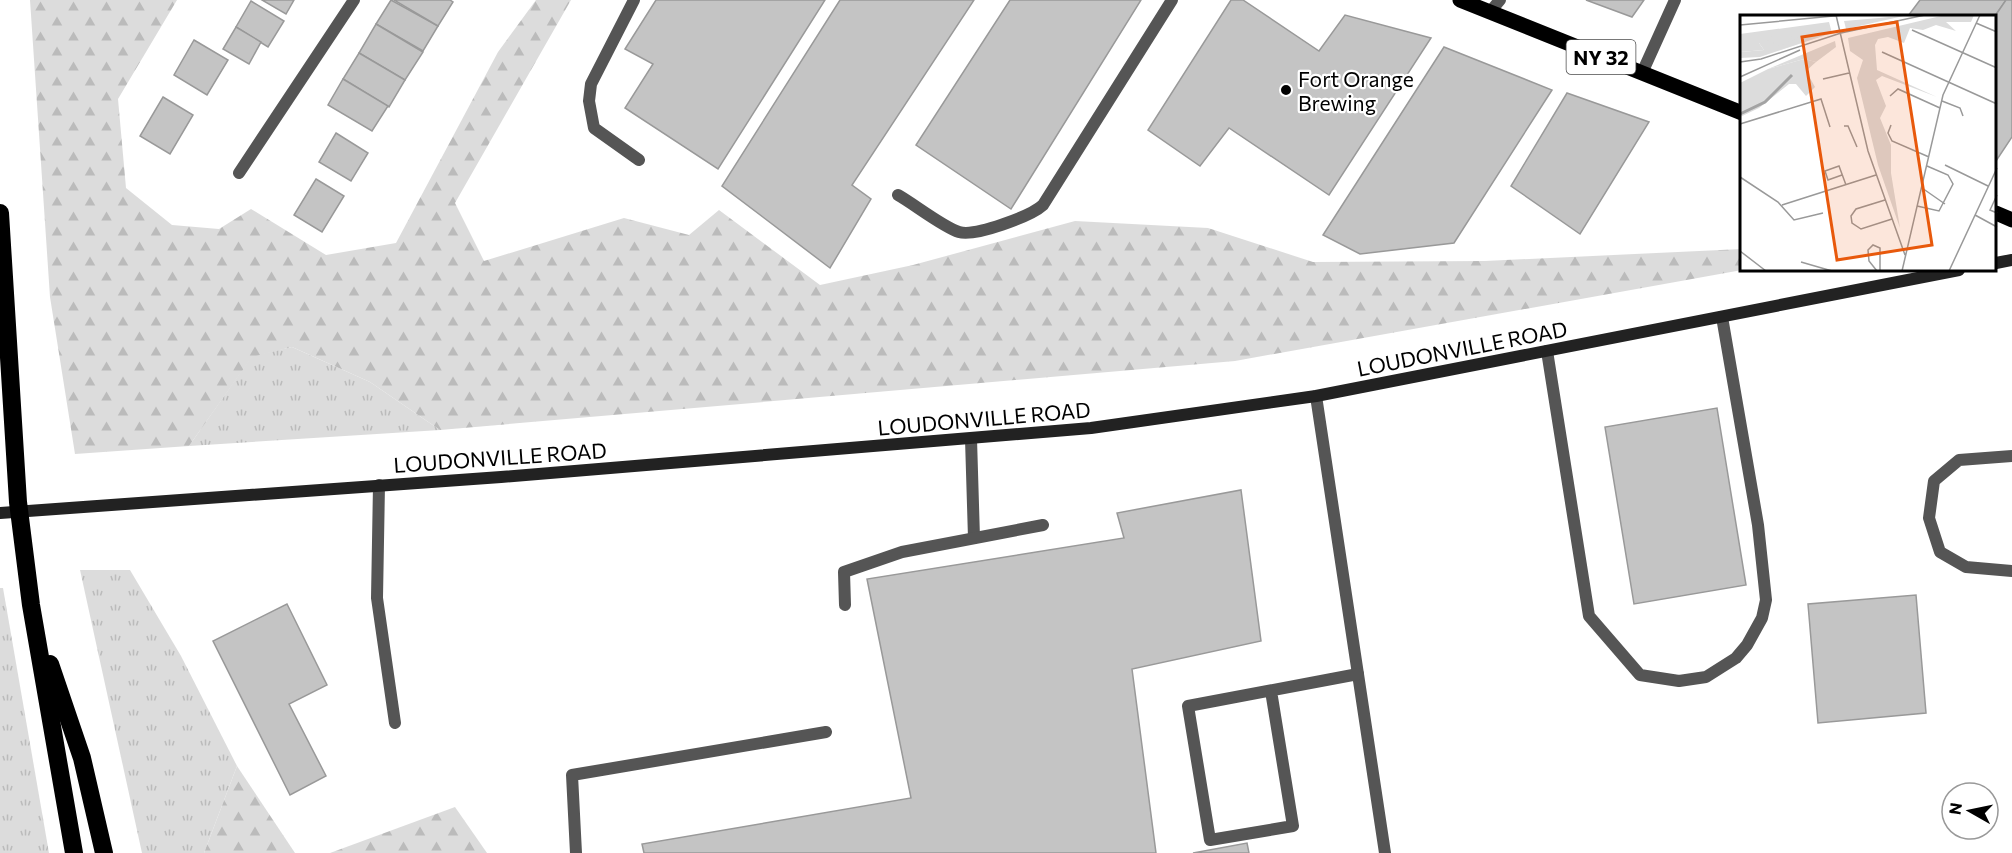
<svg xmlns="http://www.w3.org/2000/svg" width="2012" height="853" font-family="Commissioner,sans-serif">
<defs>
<pattern id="grass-tufts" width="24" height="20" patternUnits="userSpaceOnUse" patternTransform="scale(1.5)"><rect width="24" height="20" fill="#dcdcdc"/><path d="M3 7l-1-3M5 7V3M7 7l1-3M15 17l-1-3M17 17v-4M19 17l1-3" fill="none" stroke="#bbb"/></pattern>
<pattern id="forest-firs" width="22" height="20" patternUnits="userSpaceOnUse" patternTransform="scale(1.5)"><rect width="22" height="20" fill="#dcdcdc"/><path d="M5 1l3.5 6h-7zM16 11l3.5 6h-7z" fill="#bbb"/></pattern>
</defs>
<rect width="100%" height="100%" fill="#fff"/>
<g fill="url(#grass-tufts)">
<polygon points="292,347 370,382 440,430 189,446 252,356"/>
<polygon points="80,570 130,570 181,656 237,766 204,853 142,853"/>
<polygon points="0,588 3,588 49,853 0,853"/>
</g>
<g fill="url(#forest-firs)">
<polygon points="30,0 177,0 118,99 126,188 172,225 219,229 251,209 326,255 396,243 498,52 536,0 571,0 455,203 484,261 624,218 689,235 719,210 820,285 913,265 1075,221 1208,228 1313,262 1485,261 1742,249 1742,270 1235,361 440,430 370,382 292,347 252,357 189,446 75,454 50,297"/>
<polygon points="237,766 295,853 204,853"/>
<polygon points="455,807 487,853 330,853"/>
</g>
<g fill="#c4c4c4" stroke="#999" stroke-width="1.5">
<polygon points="262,0 294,0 286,14"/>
<polygon points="391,0 438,26 423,51 376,24"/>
<polygon points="394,0 450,0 453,2 438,26"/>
<polygon points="656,0 825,0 718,169 625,108 653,64 625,49"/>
<polygon points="840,0 974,0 852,185 871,199 830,268 722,186"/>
<polygon points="1010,0 1141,0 1011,209 916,145"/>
<polygon points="1231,0 1243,0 1319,51 1345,15 1431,38 1329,195 1229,128 1200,166 1148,130"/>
<polygon points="1586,0 1644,0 1632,17"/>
<polygon points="1920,0 2006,0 1995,16 1908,16"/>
<polygon points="2006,0 2012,0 2012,137 1996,161 1995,16"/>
<polygon points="251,1 284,21 268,47 236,27"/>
<polygon points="376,24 423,52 405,80 359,53"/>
<polygon points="236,27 261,42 249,64 223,49"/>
<polygon points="194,40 228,60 207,95 174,75"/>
<polygon points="1444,47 1552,90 1454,243 1360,254 1323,235"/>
<polygon points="359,53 405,80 389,107 343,79"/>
<polygon points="343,79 388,106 372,131 328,105"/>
<polygon points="1567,93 1649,122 1580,234 1511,186"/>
<polygon points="163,97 193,115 170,154 140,136"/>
<polygon points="336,133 368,153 351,181 319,162"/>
<polygon points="316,179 344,196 322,232 294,215"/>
<polygon points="1717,408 1746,585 1634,604 1605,427"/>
<polygon points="1241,490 1261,641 1132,669 1156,853 644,853 642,844 911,798 867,579 1124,538 1117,513"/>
<polygon points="1916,595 1926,713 1818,723 1808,604"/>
<polygon points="287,604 327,685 289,704 326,776 290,795 213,641"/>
<polygon points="1247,843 1249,853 1193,853"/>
</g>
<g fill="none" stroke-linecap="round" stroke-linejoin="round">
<g stroke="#555" stroke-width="12">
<polyline points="634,0 591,84 589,101 594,128 639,160"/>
<polyline points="1490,12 1500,0"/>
<polyline points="1642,73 1675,0"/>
<path d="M898,195C914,204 943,227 959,232C975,237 1031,216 1043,205L1172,0"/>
<polyline points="1547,351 1589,616 1640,675 1679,681 1706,677 1736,658 1747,645 1762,618 1766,600 1758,525 1722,317"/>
<polyline points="1316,396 1385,853"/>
<polyline points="971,439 974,538"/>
<polyline points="2012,456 1959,460 1934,481 1929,518 1940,552 1966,567 2012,571"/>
<polyline points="379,485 377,598 395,723"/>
<polyline points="845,605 844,572 902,552 1043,525"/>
<polyline points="1271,691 1293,826 1210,840 1188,706 1358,674"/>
<polyline points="576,853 572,775 826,732"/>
</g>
<polyline stroke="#555" stroke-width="12" points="239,173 354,0"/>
<g stroke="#222" stroke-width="12">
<polyline points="1996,263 2012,260"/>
<polyline points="0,513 501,477 1091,428 1316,396 1959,270"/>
</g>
<g stroke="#000" stroke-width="15">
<polyline points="1460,0 1742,113"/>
<polyline points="1996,213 2012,220"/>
</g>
<g stroke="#000" stroke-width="18">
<polyline points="0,213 18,502 31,605 74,853"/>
<polyline points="50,664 82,758 104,853"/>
</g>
</g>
<circle fill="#000" stroke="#fff" stroke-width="2" cx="1286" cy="90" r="6"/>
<g text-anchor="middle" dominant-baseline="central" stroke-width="4.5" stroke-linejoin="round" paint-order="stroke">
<rect fill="#fff" stroke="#4c4c4c" stroke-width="1.5" x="1566.5" y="40" width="69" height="34" rx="4.5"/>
<g font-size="20" font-weight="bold" fill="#000">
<text x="1601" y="57">NY 32</text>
</g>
<g font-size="21" fill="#000" stroke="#fff" text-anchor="start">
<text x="1298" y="78">Fort Orange<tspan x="1298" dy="24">Brewing</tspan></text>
</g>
<g font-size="21" fill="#000" stroke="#fff">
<text transform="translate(1462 348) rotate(-11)">LOUDONVILLE ROAD</text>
<text transform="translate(984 418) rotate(-5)">LOUDONVILLE ROAD</text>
<text transform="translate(500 457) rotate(-4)">LOUDONVILLE ROAD</text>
</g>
</g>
<g transform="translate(1740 15)">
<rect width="256" height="256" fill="#fff"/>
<path d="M168,0L106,14L104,6L139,3ZM89,7L92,18L20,42L0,43V37L24,35L19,28L0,30V19ZM95,26L96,32L76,47L64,44L28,54Z" fill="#dcdcdc"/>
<path d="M205,0H234L231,7H206L216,16L196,10L183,15L170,13L164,28L148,22L138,24L135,30L137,55L197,82L142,61L136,65L146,91L140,103L151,130V158L160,213L138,150L117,63L123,45L110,36L108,23ZM29,21L44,22L61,21L40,31L27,25ZM9,25L19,28L24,35L0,37V30ZM64,44L76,47L66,56L75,72L66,81L56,69H49L19,93L0,102V68L28,54Z" fill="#dcdcdc"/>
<path fill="none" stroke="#a3a3a3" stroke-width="3" d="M0,99L25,87L52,60"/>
<path fill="none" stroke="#999" stroke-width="1.5" d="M96,0L128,136L165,240M236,8L257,17M0,10L104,0M172,15L257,53M142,37L257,89M0,47L21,44L101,18L185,0M0,62L60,35M83,64L109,58M150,81L158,74L200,93M202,86L220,93L223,101M0,109L81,84L90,112M151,110L148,118L152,126L189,142M104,111H108L117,132M205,150L248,171M102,160L88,165L85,156L99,151L106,170M0,162L38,187L54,205L83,198M182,173L205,189M257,180L250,195L257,198M145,185L116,194L111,201L112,208L121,214L152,204M42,190L136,160M177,191L199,196L213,169L208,160L187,151M235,200L257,212M0,236L26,256M61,247L92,256M137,256L129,246L128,235L133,230L140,233V256M162,256L203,80L240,0M209,256L257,153"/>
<path fill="#e8590c" fill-opacity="0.15" stroke="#e8590c" stroke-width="3" d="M157,7L192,230L97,245L62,22Z"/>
<rect width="256" height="256" fill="none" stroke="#000" stroke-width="3"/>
</g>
<g transform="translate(1970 811) rotate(279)"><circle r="28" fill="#ffffff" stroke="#999999" stroke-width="1.5"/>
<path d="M0-4.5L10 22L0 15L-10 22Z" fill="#000000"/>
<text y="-9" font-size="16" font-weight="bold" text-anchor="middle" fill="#000000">N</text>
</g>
</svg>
